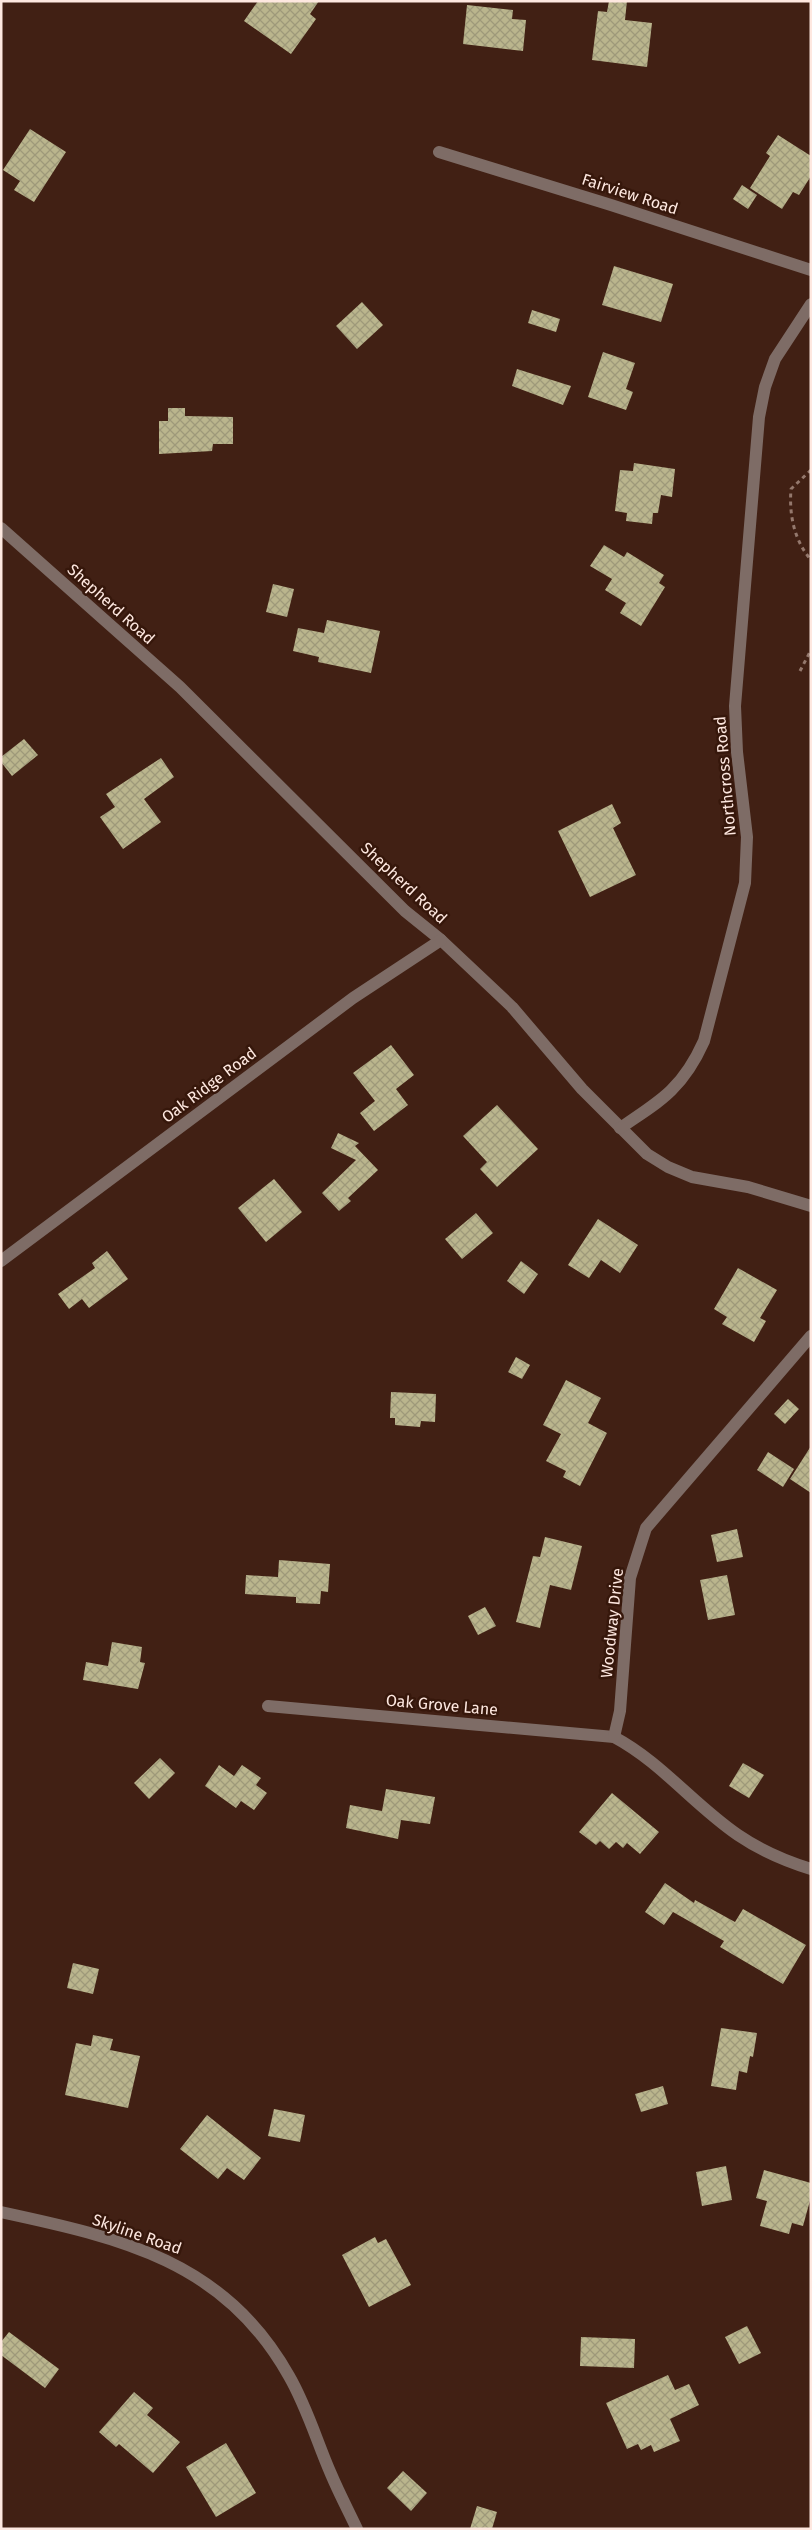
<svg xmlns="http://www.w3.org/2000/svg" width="812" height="2530" font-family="'Fira Sans',sans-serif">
<defs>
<pattern id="building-cross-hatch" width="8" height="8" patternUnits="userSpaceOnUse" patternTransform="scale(1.25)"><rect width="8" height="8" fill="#bab58d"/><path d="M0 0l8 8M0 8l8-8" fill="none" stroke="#9e997a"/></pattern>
</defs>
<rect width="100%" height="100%" fill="#412014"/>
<g fill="url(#building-cross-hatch)">
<polygon points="258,1 319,1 310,14 316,19 291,54 244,21"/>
<polygon points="609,1 627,1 625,20 652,23 647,67 592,60 598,11 607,12"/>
<polygon points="467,5 513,10 512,19 526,20 523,51 463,44"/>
<polygon points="30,129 66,152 34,202 14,190 20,181 3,170"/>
<polygon points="778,135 811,156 811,176 799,195 793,192 782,209 750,188 770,156 766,153"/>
<polygon points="742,185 757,195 748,209 733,199"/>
<polygon points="614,266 673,284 661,322 602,305"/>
<polygon points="362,302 383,325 357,349 336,326"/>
<polygon points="532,310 560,319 556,332 528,323"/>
<polygon points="603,352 635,363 626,389 633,392 626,410 588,397"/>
<polygon points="517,369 571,386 563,405 512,386"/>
<polygon points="168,408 185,408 185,416 233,417 233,444 213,444 212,451 159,454 159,421 168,421"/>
<polygon points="634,463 675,469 672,497 661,495 658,513 653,513 652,524 626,521 627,513 615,511 620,470 633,471"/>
<polygon points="604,545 624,557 627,552 664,575 659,583 665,587 641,626 620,613 626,603 605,590 612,579 590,566"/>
<polygon points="273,584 294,589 287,617 266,612"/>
<polygon points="327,620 380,631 371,673 318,662 319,657 293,651 298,628 324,633"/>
<polygon points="24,739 38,755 12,776 1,762 1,757"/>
<polygon points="161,758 174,777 144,799 161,822 123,849 100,817 115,807 106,794"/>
<polygon points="612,804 621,823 613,828 636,875 590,897 558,831"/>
<polygon points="391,1045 414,1075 396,1089 408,1105 374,1131 360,1113 375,1101 353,1073"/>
<polygon points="497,1105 538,1149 497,1187 480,1169 487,1162 463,1136"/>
<polygon points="338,1133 359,1143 355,1146 378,1170 348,1198 351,1201 339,1211 322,1193 356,1160 331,1148"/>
<polygon points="274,1179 302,1212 266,1242 238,1208"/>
<polygon points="476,1213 493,1233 462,1259 445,1239"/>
<polygon points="598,1219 638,1245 620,1273 601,1260 589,1278 568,1265"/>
<polygon points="107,1251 128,1279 89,1308 82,1299 69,1309 58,1294 95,1268 92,1263"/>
<polygon points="521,1261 538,1274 524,1294 507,1281"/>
<polygon points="738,1268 777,1290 760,1318 766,1321 754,1342 722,1324 727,1317 714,1309"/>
<polygon points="516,1357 530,1365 522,1379 508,1372"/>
<polygon points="566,1380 601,1398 588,1423 607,1433 580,1486 563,1477 566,1471 546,1461 561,1434 543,1425"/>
<polygon points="391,1392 436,1394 435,1422 421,1421 420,1427 395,1425 395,1418 390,1418"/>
<polygon points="788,1399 799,1409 785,1424 774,1414"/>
<polygon points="811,1446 811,1493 790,1479"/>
<polygon points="768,1452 794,1469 783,1487 757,1470"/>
<polygon points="737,1529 743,1557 717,1562 711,1535"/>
<polygon points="545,1537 582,1546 571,1590 550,1585 540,1628 516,1622 533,1556 540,1557"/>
<polygon points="279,1560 330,1564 328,1592 321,1591 320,1604 296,1603 296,1597 245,1594 246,1575 278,1577"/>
<polygon points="727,1575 735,1615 708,1620 700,1580"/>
<polygon points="485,1607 496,1626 478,1635 468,1616"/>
<polygon points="112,1642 142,1647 140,1662 145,1663 138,1689 83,1680 86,1662 108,1666"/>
<polygon points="160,1758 175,1773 149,1799 134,1783"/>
<polygon points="743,1763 764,1775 749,1798 729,1786"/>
<polygon points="219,1765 234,1776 242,1765 261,1778 256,1785 267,1793 254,1810 241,1801 236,1808 205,1786"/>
<polygon points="386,1789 435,1797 430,1824 401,1820 398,1839 346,1828 350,1805 382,1811"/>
<polygon points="612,1793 659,1832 640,1854 627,1843 623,1848 616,1842 609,1849 600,1841 596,1845 579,1832"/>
<polygon points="665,1883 694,1903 695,1900 735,1922 743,1909 806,1945 783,1984 720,1947 724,1941 673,1912 664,1925 645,1912"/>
<polygon points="73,1963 99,1969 93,1994 67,1988"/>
<polygon points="721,2028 757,2033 753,2057 750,2056 747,2073 739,2071 736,2090 711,2086"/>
<polygon points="93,2035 113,2039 110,2050 140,2056 128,2108 65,2095 76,2043 91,2046"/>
<polygon points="663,2086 668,2104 641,2112 635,2094"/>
<polygon points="274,2109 305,2115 300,2142 268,2136"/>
<polygon points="207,2115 261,2158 244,2180 227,2168 218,2179 180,2149"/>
<polygon points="726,2166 732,2200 702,2206 696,2172"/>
<polygon points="764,2170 811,2183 811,2197 803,2226 792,2223 789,2234 760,2226 767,2201 756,2198"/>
<polygon points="375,2237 378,2243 386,2239 411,2285 369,2307 342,2255"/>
<polygon points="747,2326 761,2353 739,2364 725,2337"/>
<polygon points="9,2332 59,2369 45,2388 1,2355 1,2342"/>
<polygon points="581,2337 635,2339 634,2368 580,2366"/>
<polygon points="668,2375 675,2390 689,2384 699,2405 670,2419 680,2441 654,2452 651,2445 641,2450 638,2444 627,2449 606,2403"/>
<polygon points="134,2392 153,2408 147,2415 180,2442 153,2473 119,2444 116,2447 99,2432"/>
<polygon points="226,2443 256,2493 216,2517 186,2467"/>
<polygon points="403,2471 427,2493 411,2511 387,2488"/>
<polygon points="477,2506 497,2512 492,2529 470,2529"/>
</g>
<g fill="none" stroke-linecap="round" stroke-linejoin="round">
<g stroke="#94786d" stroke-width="3" stroke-dasharray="4 4" stroke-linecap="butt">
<path d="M811,470L791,489C789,515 794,540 811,560"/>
<polyline points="800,671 811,650"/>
</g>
<g stroke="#7e6c66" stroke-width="12">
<polyline points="439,152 611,205 811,270"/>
<polyline points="1,528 180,687 405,911 441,940 512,1007 582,1089 647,1154 668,1167 692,1177 748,1187 811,1206"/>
<path d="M620,1128C661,1101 683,1088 704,1041L745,883L747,837L737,752L735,706L759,417L765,387L775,359L811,304"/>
<polyline points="1,1261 353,998 441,940"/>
<path d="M268,1706L614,1737C661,1762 694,1805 738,1835C760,1850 785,1861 811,1869"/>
<polyline points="614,1737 620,1711 630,1578 646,1528 811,1336"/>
<path d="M1,2212C122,2238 224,2261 289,2376C307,2407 317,2442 331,2474C339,2493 348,2510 357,2529"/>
</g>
</g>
<g text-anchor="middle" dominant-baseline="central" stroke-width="5" stroke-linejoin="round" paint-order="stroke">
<g font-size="16" fill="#fee8e0" stroke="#36170b">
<text transform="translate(630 194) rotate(18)">Fairview Road</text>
<text transform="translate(111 604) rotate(42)">Shepherd Road</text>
<text transform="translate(725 776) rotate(-95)">Northcross Road</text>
<text transform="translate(404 883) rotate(43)">Shepherd Road</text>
<text transform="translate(209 1085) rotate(-37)">Oak Ridge Road</text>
<text transform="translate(612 1623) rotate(-84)">Woodway Drive</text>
<text transform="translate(442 1705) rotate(5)">Oak Grove Lane</text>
<text transform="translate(137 2234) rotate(19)">Skyline Road</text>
</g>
</g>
<rect width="812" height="2530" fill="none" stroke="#fee8e0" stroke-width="5"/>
</svg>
